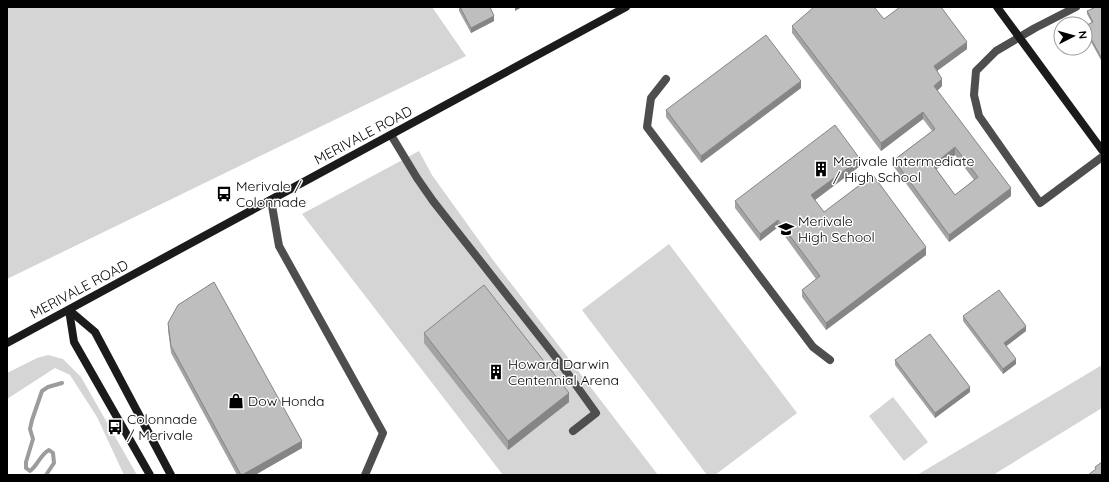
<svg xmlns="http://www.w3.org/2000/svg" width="1109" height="482" font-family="Quicksand,sans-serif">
<rect width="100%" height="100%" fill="#fff"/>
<g fill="#d5d5d5">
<polygon points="7,7 432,7 466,56 7,279"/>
<polygon points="419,151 432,175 493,260 658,475 503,475 302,214"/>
<polygon points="669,244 797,413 715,475 707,475 582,310"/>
<polygon points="48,355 63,359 81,377 137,475 124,475 97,417 70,375 55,368 7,399 7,373 37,358"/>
<polygon points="1102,365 1102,408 993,475 917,475"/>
<polygon points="893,397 928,442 904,461 869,416"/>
</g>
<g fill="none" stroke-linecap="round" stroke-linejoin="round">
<path stroke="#9c9c9c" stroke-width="4" d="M46,475L54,463L53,453L49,450C40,455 38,465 30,471L26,468V462L33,439L30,429L32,420L42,391L48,387L62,383"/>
<g stroke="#4e4e4e" stroke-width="8">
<polyline points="1076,7 1035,28 996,51 976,71 974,95 979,116 1040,203 1102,157"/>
<polyline points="666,79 651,98 647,127 813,347 830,360"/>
<polyline points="391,135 417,178 433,201 558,360 596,413 573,431"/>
<polyline points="271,200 279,246 383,433 365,475"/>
</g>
<g stroke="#1b1b1b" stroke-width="8">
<polyline points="997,7 1102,150"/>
<polyline points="69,310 95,332 171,475"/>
<polyline points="69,310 74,342 150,475"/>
<polyline points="7,343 626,7"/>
</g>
</g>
<g fill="#a3a3a3" fill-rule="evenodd">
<polygon points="459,7 490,7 494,21 471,33 459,11"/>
<polygon points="1102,7 1102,62 1085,31 1085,26 1092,23 1087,14 1087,11"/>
<path d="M792,26L967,49L937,71L942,86L937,91L1011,196L949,242L894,167V160L932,131L923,119L881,151L792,33ZM955,155L974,180L955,195L936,169Z"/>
<polygon points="801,88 701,163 666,117 666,110"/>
<polygon points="860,166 815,200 824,212 926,255 826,330 802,297 802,290 816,279 778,227 760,241 735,208 735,201"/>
<polygon points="963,316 1026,331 1006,346 1016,364 1003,374 963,321"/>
<polygon points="168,323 302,448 255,475 237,475 171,353 168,330"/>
<polygon points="424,333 569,402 508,450 424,343"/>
<polygon points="895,360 970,392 935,418 895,365"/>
</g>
<g fill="#858585">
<polygon points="515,7 522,7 515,11"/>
<polygon points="494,16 494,21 471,33 471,28"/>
<polygon points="967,42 967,49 934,73 934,66"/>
<polygon points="942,79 942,86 934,94 934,86"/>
<polygon points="801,81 801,88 701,163 701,156"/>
<polygon points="923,112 923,119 881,151 881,143"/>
<polygon points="955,147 955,155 933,172 933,165"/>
<polygon points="860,159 860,166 811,203 811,195"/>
<polygon points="1011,188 1011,196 949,242 949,235"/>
<polygon points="778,220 778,227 760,241 760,234"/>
<polygon points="926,247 926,255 826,330 826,323"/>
<polygon points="1026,326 1026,331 1004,348 1004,343"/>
<polygon points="1016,359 1016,364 1003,374 1003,369"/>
<polygon points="970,387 970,392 935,418 935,413"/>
<polygon points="569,393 569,402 508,450 508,441"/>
<polygon points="302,441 302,448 255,475 242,475"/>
</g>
<g fill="#bebebe" stroke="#858585" fill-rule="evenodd">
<polygon points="460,7 490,7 494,16 471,28"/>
<path d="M814,7H874L884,19L900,7H941L967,42L934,66L942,79L934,86L1011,188L949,235L894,160L935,129L923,112L881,143L792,26ZM955,147L978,177L955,195L933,165Z"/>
<polygon points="1096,7 1102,7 1102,59 1085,28 1085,26 1093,22 1087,11"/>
<polygon points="766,35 801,81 701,156 666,110"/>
<polygon points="835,125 860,159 811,195 824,212 873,175 926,247 826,323 802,290 820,276 778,220 760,234 735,201"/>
<polygon points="214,282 302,441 242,475 241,475 171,346 168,323 178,305"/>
<polygon points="484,285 569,393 508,441 424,333"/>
<polygon points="999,290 1026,326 1004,343 1016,359 1003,369 963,316"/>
<polygon points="930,334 970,387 935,413 895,360"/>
<polygon points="1102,462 1102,475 1088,475 1096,469 1095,467"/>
</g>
<defs>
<symbol id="building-bare" viewBox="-9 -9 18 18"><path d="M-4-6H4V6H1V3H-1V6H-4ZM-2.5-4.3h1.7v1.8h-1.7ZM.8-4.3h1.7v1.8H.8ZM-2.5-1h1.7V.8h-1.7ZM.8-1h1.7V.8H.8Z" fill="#000" stroke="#fff" stroke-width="2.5" paint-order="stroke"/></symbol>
<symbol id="bus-bare" viewBox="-9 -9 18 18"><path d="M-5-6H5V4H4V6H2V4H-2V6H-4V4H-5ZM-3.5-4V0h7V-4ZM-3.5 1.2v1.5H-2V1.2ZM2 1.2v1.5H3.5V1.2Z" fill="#000" stroke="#fff" stroke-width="2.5" paint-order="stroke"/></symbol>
<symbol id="school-bare" viewBox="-9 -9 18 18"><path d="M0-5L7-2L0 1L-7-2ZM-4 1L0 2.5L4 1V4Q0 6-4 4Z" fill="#000" stroke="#fff" stroke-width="2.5" paint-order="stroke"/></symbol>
<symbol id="shop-bare" viewBox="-9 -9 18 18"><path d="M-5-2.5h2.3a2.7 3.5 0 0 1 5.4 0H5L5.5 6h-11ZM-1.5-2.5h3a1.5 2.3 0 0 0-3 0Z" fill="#000" stroke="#fff" stroke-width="2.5" paint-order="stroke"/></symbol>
</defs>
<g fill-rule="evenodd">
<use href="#building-bare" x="810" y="158" width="22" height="22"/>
<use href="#bus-bare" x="213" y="183" width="22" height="22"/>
<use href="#school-bare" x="775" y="218" width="22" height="22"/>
<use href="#building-bare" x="485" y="361" width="22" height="22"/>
<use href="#shop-bare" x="225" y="390" width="22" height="22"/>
<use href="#bus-bare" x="104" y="416" width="22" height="22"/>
</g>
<g text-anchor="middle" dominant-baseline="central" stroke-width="3" stroke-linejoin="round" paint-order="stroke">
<g font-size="14" fill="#000" stroke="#fff">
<text transform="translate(363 135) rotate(-28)">MERIVALE ROAD</text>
<text transform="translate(79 289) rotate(-28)">MERIVALE ROAD</text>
</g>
<g font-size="14" fill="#000" stroke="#fff" text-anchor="start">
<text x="833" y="161">Merivale Intermediate<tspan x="833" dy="16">/ High School</tspan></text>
<text x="236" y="186">Merivale /<tspan x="236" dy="16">Colonnade</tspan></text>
<text x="798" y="221">Merivale<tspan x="798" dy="16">High School</tspan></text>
<text x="508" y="364">Howard Darwin<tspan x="508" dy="16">Centennial Arena</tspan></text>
<text x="248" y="401">Dow Honda</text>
<text x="127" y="419">Colonnade<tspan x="127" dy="16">/ Merivale</tspan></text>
</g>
</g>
<rect width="1109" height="482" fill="none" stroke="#000000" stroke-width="16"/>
<g transform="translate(1073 36) rotate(84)"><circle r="19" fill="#ffffff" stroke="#999999"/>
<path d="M0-3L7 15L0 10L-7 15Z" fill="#000000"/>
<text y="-6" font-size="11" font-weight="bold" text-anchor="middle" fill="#000000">N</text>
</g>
</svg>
